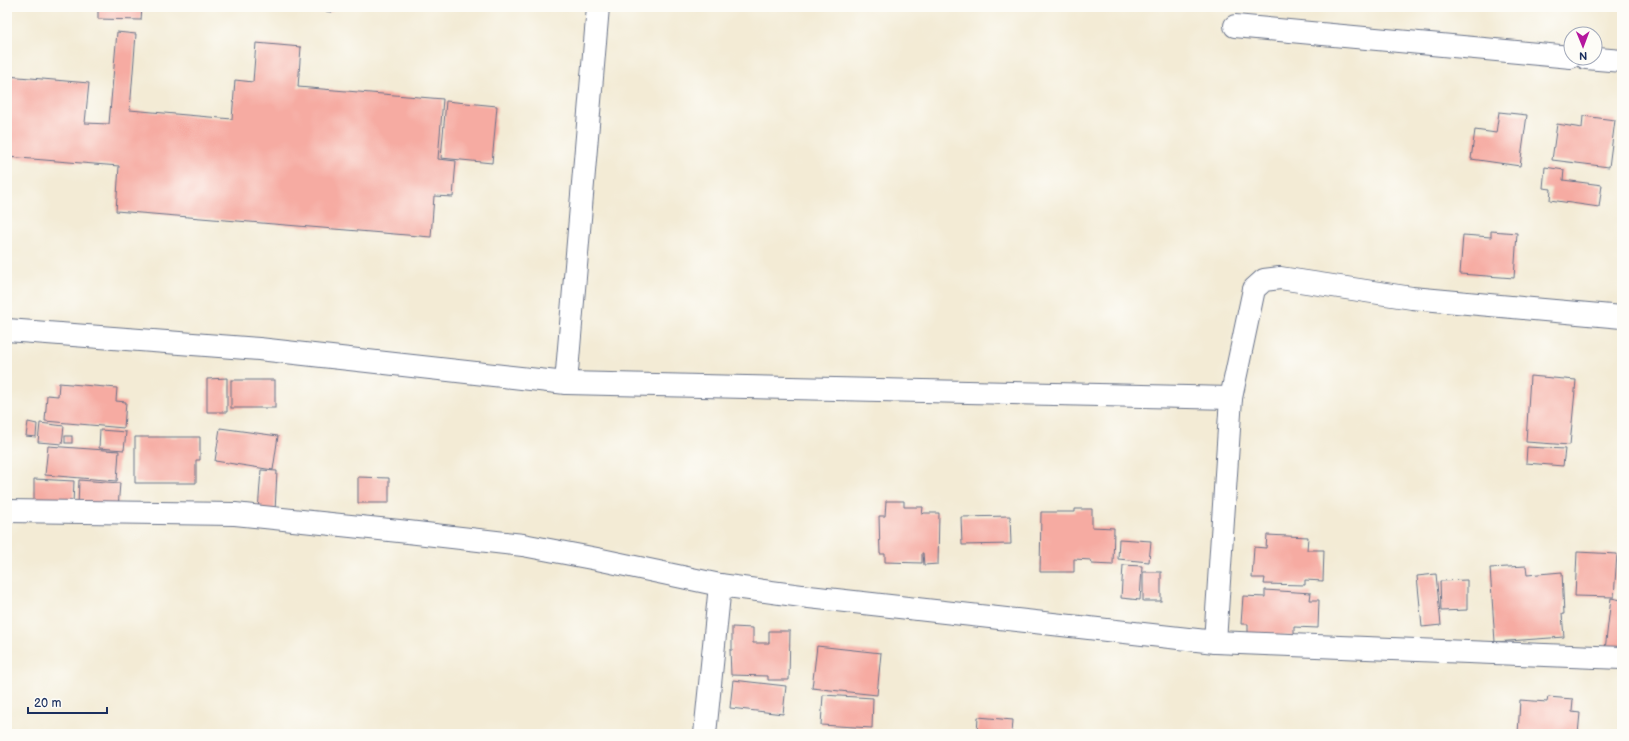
<svg xmlns="http://www.w3.org/2000/svg" width="1629" height="741" font-family="'Balsamiq Sans',sans-serif">
<rect width="100%" height="100%" fill="#fdfcf7"/>
<filter id="ink" filterUnits="userSpaceOnUse"><feTurbulence type="fractalNoise" baseFrequency=".025" numOctaves="2"/><feDisplacementMap in="SourceGraphic" scale="8" xChannelSelector="R" yChannelSelector="G"/><feConvolveMatrix kernelMatrix="1 2 1 2 8 2 1 2 1" color-interpolation-filters="sRGB"/></filter>
<filter id="wash" filterUnits="userSpaceOnUse"><feTurbulence type="fractalNoise" baseFrequency=".012" numOctaves="4" result="noise"/><feDisplacementMap in="SourceGraphic" scale="16" xChannelSelector="R" yChannelSelector="G"/><feGaussianBlur stdDeviation="0.9" result="paint"/><feColorMatrix in="noise" values="0 0 0 0 0 0 0 0 0 0 0 0 0 0 0 0 0 1.4 0 .05"/><feComposite in="paint" operator="in"/></filter>
<g filter="url(#wash)">
<rect width="100%" height="100%" fill="#f3ebd5"/>
<g id="blocks">
<g fill="#f6aba2">
<polygon points="98,7 142,7 141,20 98,19"/>
<polygon points="279,7 332,7 332,12"/>
<polygon points="117,32 136,34 130,110 232,119 235,80 253,82 256,43 301,47 298,87 443,99 438,159 456,161 453,197 434,196 431,237 116,211 119,166 7,157 7,76 89,83 85,123 109,124"/>
<polygon points="446,101 497,106 492,163 441,158"/>
<polygon points="1499,112 1527,115 1520,166 1471,159 1475,130 1496,133"/>
<polygon points="1583,116 1615,120 1609,167 1552,160 1557,124 1582,128"/>
<polygon points="1545,167 1564,170 1563,180 1602,185 1599,207 1550,200 1551,189 1543,188"/>
<polygon points="1491,231 1517,233 1514,278 1460,274 1463,235 1491,237"/>
<polygon points="1530,376 1576,380 1570,445 1526,442"/>
<polygon points="227,378 227,412 207,412 207,379"/>
<rect x="231" y="380" width="44" height="28"/>
<polygon points="59,383 117,388 116,401 126,402 124,428 45,421 47,395 58,396"/>
<polygon points="28,422 37,424 36,437 26,436"/>
<polygon points="40,423 64,426 62,444 38,442"/>
<polygon points="220,428 278,436 273,470 215,461"/>
<polygon points="100,430 126,432 124,450 99,448"/>
<rect x="65" y="436" width="7" height="7"/>
<polygon points="135,437 200,437 200,460 196,460 196,483 135,483"/>
<polygon points="48,446 119,451 117,481 45,475"/>
<polygon points="1527,447 1565,449 1563,466 1526,463"/>
<polygon points="261,470 277,471 275,512 258,511"/>
<polygon points="358,477 389,478 389,503 358,503"/>
<polygon points="34,479 74,481 73,505 34,503"/>
<polygon points="79,480 120,483 118,508 78,507"/>
<polygon points="886,501 904,501 904,507 923,507 922,515 924,513 939,513 938,564 924,565 923,553 922,553 922,563 885,562 885,554 880,554 879,516 885,516"/>
<polygon points="1075,509 1092,509 1092,527 1114,528 1113,565 1092,564 1091,560 1074,559 1074,572 1040,572 1041,512 1075,512"/>
<polygon points="1010,516 1011,544 962,545 961,517"/>
<polygon points="1267,535 1308,537 1307,550 1324,550 1323,581 1305,580 1305,585 1264,584 1265,578 1252,578 1254,547 1266,548"/>
<polygon points="1119,539 1151,541 1149,562 1118,559"/>
<polygon points="1577,552 1617,554 1614,597 1575,596"/>
<polygon points="1123,565 1142,566 1140,600 1121,598"/>
<polygon points="1526,566 1527,575 1562,572 1564,614 1562,614 1564,637 1495,642 1490,568"/>
<rect x="1143" y="572" width="18" height="29"/>
<polygon points="1436,574 1441,625 1422,627 1417,576"/>
<polygon points="1467,580 1467,610 1441,611 1440,581"/>
<polygon points="1265,590 1311,593 1310,600 1319,600 1318,628 1294,627 1294,636 1248,634 1248,624 1241,624 1243,596 1265,597"/>
<polygon points="1611,598 1622,600 1622,651 1605,650"/>
<polygon points="732,627 753,628 753,643 769,643 769,631 790,631 789,680 768,680 768,676 731,675 730,650 732,650"/>
<polygon points="817,646 881,653 877,695 812,688"/>
<polygon points="733,680 786,686 783,714 730,708"/>
<polygon points="823,695 873,698 872,728 821,725"/>
<polygon points="1548,697 1573,699 1572,712 1580,713 1578,734 1518,734 1520,700 1547,702"/>
<polygon points="978,717 1013,720 1012,734 977,734"/>
</g>
</g>
</g>
<g filter="url(#ink)">
<use href="#blocks" fill-opacity="0" stroke="#677188" stroke-width="1"/>
<g fill="none" stroke-linecap="round" stroke-linejoin="round">
<defs>
<g id="minor">
<polyline points="1235,26 1571,57"/>
<polyline points="1586,58 1622,61"/>
<polyline points="7,330 259,349 566,383 1231,398"/>
<polyline points="566,383 598,7"/>
<polyline points="7,511 235,514 399,531 523,545 597,559 720,585 809,597 1215,642 1622,658"/>
<polyline points="1215,642 1231,398 1254,289 1264,280 1280,278 1412,298 1622,317"/>
<polyline points="705,734 720,585"/>
</g>
</defs>
<use href="#minor" stroke="#677188" stroke-width="24"/>
<use href="#minor" stroke="#fff" stroke-width="22"/>
</g>
</g>
<rect width="1629" height="741" fill="none" stroke="#fdfcf7" stroke-width="24"/>
<g transform="translate(1583 46) rotate(179)"><circle r="19" fill="#fdfcf7" stroke="#a3aaba"/>
<path d="M0-3L7 15L0 10L-7 15Z" fill="#b5179e"/>
<text y="-6" font-size="11" font-weight="bold" text-anchor="middle" fill="#1b2f5e">N</text>
</g>
<path d="M28 707v6h79v-6" fill="none" stroke="#1b2f5e" stroke-width="2"/>
<text x="34" y="707" font-size="12" fill="#1b2f5e" stroke="#fdfcf7" stroke-width="3" paint-order="stroke">20 m</text>
</svg>
